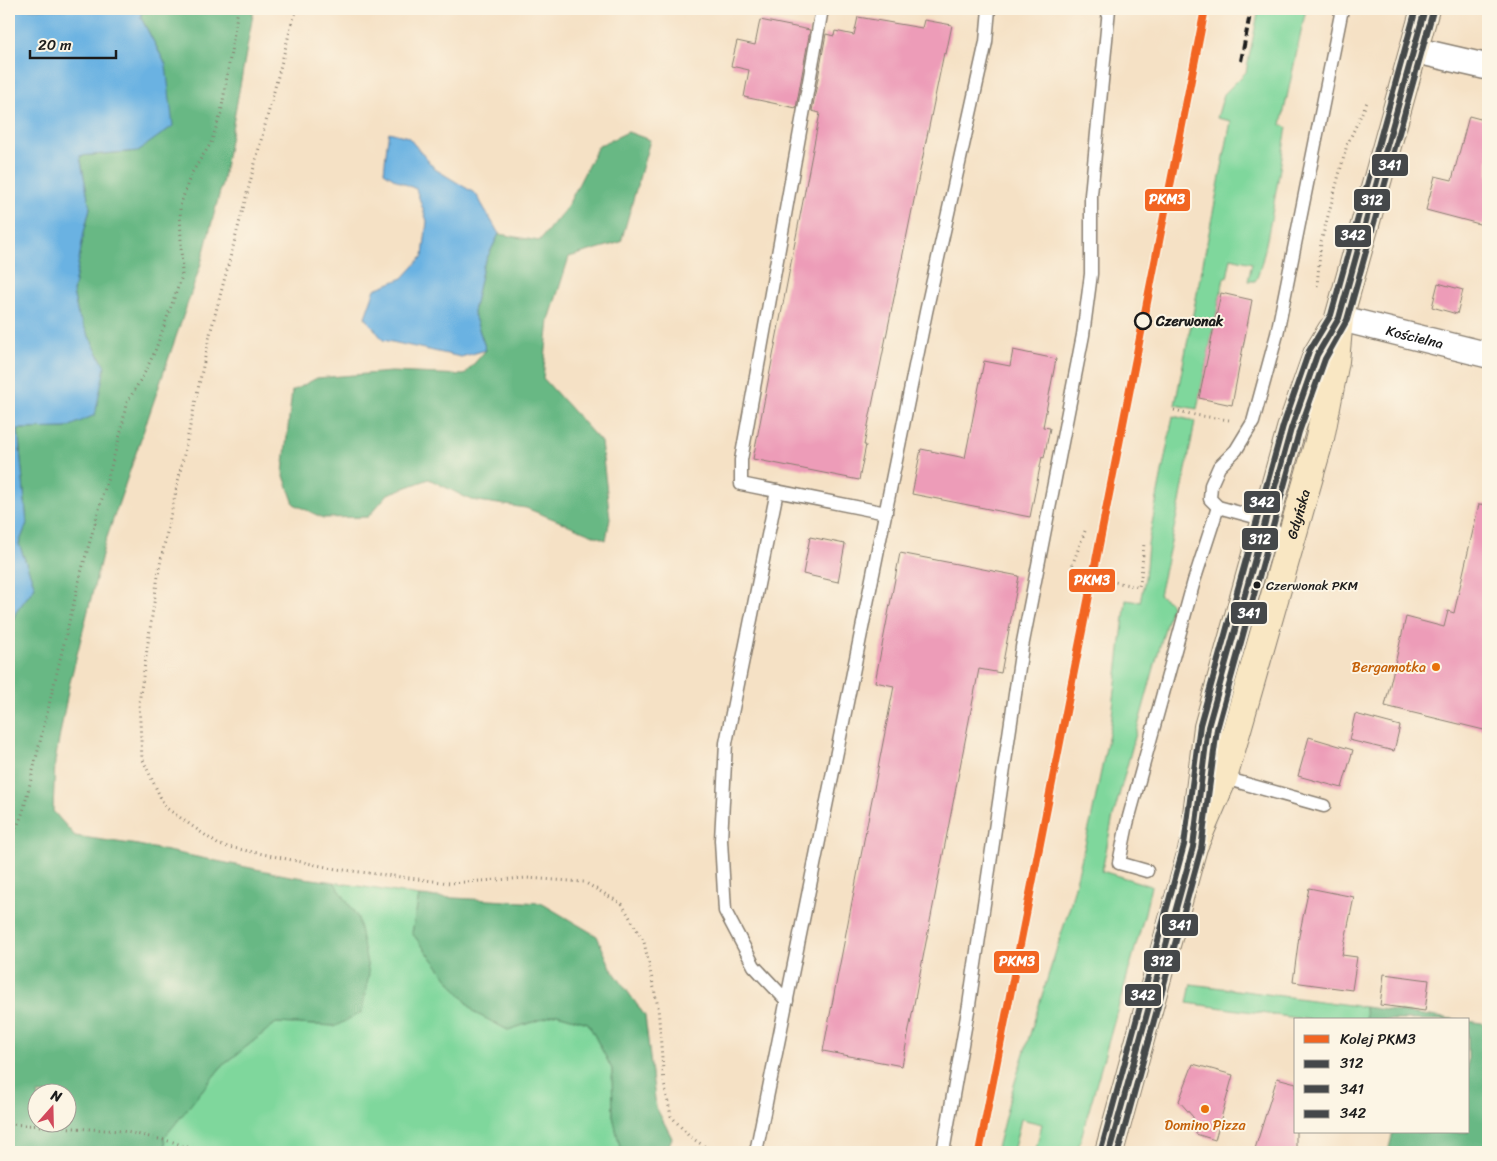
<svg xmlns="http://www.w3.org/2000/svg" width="1497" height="1161" font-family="Sriracha,sans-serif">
<rect width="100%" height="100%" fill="#fcf5e5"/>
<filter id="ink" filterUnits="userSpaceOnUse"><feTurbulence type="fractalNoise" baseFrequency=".02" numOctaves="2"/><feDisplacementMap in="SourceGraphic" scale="10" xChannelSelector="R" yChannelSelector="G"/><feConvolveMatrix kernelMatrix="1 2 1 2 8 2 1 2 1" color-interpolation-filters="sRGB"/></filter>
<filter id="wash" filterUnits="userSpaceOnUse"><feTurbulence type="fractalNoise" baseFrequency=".0096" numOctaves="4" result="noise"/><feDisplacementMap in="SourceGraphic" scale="20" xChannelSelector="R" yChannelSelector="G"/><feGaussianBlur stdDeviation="1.12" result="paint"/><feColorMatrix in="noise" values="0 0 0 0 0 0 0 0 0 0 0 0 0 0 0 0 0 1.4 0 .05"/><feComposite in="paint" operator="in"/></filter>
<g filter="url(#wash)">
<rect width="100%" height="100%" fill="#f5e1c5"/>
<g fill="#7fd79c" stroke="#4e7a5c">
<path d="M1259,9H1306L1281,125L1287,127C1283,149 1264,272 1255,281H1248L1252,263L1231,258L1227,278H1224L1197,409L1175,405L1231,121L1217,118L1224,94L1246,72Z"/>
<polygon points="1173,416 1195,421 1180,502 1159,595 1169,601 1171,606 1112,821 1102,871 1151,886 1144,917 1077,1152 1035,1152 1042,1124 1021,1119 1013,1152 996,1152 1009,1101 1070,906 1091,820 1111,723 1126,600 1140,602 1145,578 1148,544"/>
<polygon points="334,882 419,896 412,933 475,1013 508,1030 557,1014 588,1023 612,1069 613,1116 621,1152 167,1152 163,1138 221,1067 276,1023 336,1026 358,918"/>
<polygon points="1191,984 1365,1007 1366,1020 1311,1020 1187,1003"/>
</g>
<g fill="#67b884" stroke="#426a50" fill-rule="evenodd">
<path d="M141,9H254L222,184L200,267L105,543L69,686L55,761L53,811L75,836L138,845L290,876L334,882L358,918L369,974L362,1012L336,1026L276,1023L221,1067L164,1138L167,1152H9V630L16,612L35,587L19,544L27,523L18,429L66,428L105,367L78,315L73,292L84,232L90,208L80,156L138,151L166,65L141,18ZM38,1094H68V1124H38Z"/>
<polygon points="628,132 650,140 621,242 569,257 549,320 543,378 601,442 610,518 606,540 526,508 471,500 429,479 388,494 368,517 323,518 294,504 283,473 292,391 317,378 391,372 464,375 486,350 473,312 483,266 499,234 539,241 567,207 598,146"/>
<polygon points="419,896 541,903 597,936 611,968 645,1016 656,1107 672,1138 666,1152 621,1152 613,1116 612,1069 588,1023 557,1014 508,1030 475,1013 412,933"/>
<polygon points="1365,1007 1459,1020 1366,1020"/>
<polygon points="1468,1021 1488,1024 1488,1152 1388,1152 1393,1132 1468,1132"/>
</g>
<g fill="#6bb2e2" stroke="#44677f">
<polygon points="9,9 141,9 141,18 166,65 173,126 138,151 80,156 90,208 84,232 73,292 78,315 105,367 95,415 66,428 18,429 27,523 19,544 35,587 16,612 9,630"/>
<polygon points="389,132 408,137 435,169 476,194 499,234 483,266 473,312 486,350 461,357 383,340 365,317 375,289 403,278 423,256 427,221 416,189 398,181 384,172 387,144"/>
</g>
<g id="blocks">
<g fill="#ed9cb8">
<polygon points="858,17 922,28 924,20 952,25 946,54 944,53 864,445 866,445 859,480 753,459 820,113 812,111 826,34 834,36 835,31 854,35"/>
<polygon points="760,20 810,30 796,108 744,97 749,70 731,66 737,41 755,45"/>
<polygon points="1469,116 1488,121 1488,220 1485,219 1483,225 1426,210 1435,176 1452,180"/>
<polygon points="1438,283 1463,290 1457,314 1432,307"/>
<polygon points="1221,293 1252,300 1232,405 1199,398"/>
<polygon points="1013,350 1056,359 1043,427 1050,428 1044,458 1042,457 1030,517 912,494 921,449 965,458 984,361 1010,366"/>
<polygon points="1479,504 1488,505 1488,731 1385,706 1406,617 1444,627 1448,611 1454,613"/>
<polygon points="810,537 845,544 838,582 803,574"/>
<polygon points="900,553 1019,576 1001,673 979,669 902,1066 823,1051 894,686 875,682"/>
<polygon points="1355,714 1400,726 1394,751 1349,740"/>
<polygon points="1309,737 1353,750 1342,788 1298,776"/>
<polygon points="1309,888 1354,897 1342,955 1357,957 1352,990 1293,982 1299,936"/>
<polygon points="1384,974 1429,980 1425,1011 1380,1005"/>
<polygon points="1193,1064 1233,1075 1215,1140 1196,1134 1193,1117 1179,1101"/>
<polygon points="1277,1078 1296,1083 1296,1152 1254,1152"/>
</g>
</g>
</g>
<g filter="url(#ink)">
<use href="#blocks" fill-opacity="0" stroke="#887e70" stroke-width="1"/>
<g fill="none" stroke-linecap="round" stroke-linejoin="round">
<defs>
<g id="lane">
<polyline points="822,9 741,460 741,484 886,513"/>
<polyline points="777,491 726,743 721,840 725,911 754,966 787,1001"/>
<polyline points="1289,545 1266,520 1218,507 1210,499 1211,485 1219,467 1236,450 1253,422 1277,334 1342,9"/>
<polyline points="1221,777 1324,806"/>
<polyline points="1147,871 1119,863 1127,824 1194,581 1218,507"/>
<polyline points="756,1152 926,312 986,42 989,9"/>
<polyline points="943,1152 969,1005 1022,647 1083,335 1091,274 1091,195 1109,9"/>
</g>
<g id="street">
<polyline points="1414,50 1488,67"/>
<path id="s1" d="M1339,318L1488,355"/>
</g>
<g id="secondary">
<polyline points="1197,814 1208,727 1291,429 1317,355 1332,330"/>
<path id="s2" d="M1109,1152L1193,847L1223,778L1320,438L1335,361L1339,318L1425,9"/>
</g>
</defs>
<use href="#lane" stroke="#887e70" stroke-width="15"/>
<use href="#street" stroke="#887e70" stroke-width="28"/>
<use href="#secondary" stroke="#887e70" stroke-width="30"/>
<g stroke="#887e70" stroke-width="3" stroke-dasharray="1 4" stroke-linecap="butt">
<polyline points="297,9 292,23 210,334 159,569 139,703 142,758 165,807 219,845 336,869 450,883 527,878 584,882 622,904 644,942 658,1007 664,1083 671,1116 689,1136 713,1152"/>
<polyline points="1317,286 1321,242 1347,145 1368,100"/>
<polyline points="1174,410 1195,415 1229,420"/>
<polyline points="1085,531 1073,563 1071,573 1139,587 1141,577 1144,543"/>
<polyline points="9,847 23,812 82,569 122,428 126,404 143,376 155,351 182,276 180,206 191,174 211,143 221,113 238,9"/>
<polyline points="9,1124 122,1131 173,1142 201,1152"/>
</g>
<use href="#lane" stroke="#fff" stroke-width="12"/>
<use href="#street" stroke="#fff" stroke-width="25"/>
<use href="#secondary" stroke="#f9e7c3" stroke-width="28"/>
<polyline stroke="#1c1c1c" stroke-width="4" stroke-dasharray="8 4" stroke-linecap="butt" points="1241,61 1251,9"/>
<defs>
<polyline id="bus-1" points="1109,1152 1193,847 1208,727 1291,429 1317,355 1339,318 1425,9"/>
<polyline id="bus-2" points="1118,1152 1201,849 1217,729 1299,432 1325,359 1347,320 1433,11"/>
<polyline id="bus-3" points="1101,1150 1184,845 1200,725 1283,426 1309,351 1331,315 1416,9"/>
</defs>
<use href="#bus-1" stroke="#fcf5e5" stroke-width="10"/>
<use href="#bus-2" stroke="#fcf5e5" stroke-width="10"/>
<use href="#bus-3" stroke="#fcf5e5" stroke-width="10"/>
<use href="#bus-1" stroke="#45484a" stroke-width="6"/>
<use href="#bus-2" stroke="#45484a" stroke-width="6"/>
<use href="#bus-3" stroke="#45484a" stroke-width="6"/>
<defs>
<polyline id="rail-1" points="979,1152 1205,9"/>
</defs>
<use href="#rail-1" stroke="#fcf5e5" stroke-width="11"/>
<use href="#rail-1" stroke="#f26522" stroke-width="8"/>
</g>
</g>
<circle fill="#fcf5e5" stroke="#1c1c1c" stroke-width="2.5" cx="1143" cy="321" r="8"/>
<circle fill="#1c1c1c" stroke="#fcf5e5" stroke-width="2" cx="1257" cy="585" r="4.5"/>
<g fill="#e8710a" stroke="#fcf5e5" stroke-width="2">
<circle cx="1436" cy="667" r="5"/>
<circle cx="1205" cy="1109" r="5"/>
</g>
<g text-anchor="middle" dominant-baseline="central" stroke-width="4" stroke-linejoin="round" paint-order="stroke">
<g font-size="13" fill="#1c1c1c" stroke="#fcf5e5" text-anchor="start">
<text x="1266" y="585">Czerwonak PKM</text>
</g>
<g font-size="14" font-weight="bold" fill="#1c1c1c" stroke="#fcf5e5" text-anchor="start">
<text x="1156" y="321">Czerwonak</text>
</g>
<g font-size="14" fill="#1c1c1c" stroke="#fcf5e5">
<text stroke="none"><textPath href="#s1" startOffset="78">Kościelna</textPath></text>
<text stroke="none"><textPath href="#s2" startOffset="666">Gdyńska</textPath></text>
</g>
<g font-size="14" fill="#c56008" stroke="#fcf5e5" text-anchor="end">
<text x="1426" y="667">Bergamotka</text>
<text x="1205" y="1125" text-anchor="middle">Domino Pizza</text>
</g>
</g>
<g stroke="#fcf5e5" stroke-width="2">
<rect x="1371" y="153" width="38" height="24" rx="5" fill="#45484a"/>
<rect x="1144" y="188" width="47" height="24" rx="5" fill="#f26522"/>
<rect x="1353" y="188" width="38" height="24" rx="5" fill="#45484a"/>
<rect x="1334" y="224" width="38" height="24" rx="5" fill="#45484a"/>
<rect x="1243" y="490" width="38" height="24" rx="5" fill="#45484a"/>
<rect x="1241" y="527" width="38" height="24" rx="5" fill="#45484a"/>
<rect x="1068" y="568" width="48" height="25" rx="5" fill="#f26522"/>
<rect x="1230" y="601" width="38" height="24" rx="5" fill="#45484a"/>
<rect x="1161" y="913" width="38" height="24" rx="5" fill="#45484a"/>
<rect x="1143" y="949" width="38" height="24" rx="5" fill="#45484a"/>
<rect x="993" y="950" width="47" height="24" rx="5" fill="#f26522"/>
<rect x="1124" y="983" width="38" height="24" rx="5" fill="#45484a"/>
</g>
<g font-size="14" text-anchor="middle" font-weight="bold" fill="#fff">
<text x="1390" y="170">341</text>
<text x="1167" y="204">PKM3</text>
<text x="1372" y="205">312</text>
<text x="1353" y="240">342</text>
<text x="1262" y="507">342</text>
<text x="1260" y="544">312</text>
<text x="1092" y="585">PKM3</text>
<text x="1249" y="618">341</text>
<text x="1180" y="930">341</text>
<text x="1162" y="966">312</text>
<text x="1017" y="966">PKM3</text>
<text x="1143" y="1000">342</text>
</g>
<rect width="1497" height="1161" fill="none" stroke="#fcf5e5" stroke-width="30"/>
<rect x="1294" y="1018" width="175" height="115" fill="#fcf5e5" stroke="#a29e95"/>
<rect x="1304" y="1035" width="25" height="8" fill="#f26522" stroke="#a29e95"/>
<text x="1340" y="1044" font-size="15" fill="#1c1c1c">Kolej PKM3</text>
<rect x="1304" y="1060" width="25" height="8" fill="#45484a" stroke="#a29e95"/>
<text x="1340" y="1068" font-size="15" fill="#1c1c1c">312</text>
<rect x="1304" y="1085" width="25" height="8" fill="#45484a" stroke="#a29e95"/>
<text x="1340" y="1094" font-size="15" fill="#1c1c1c">341</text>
<rect x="1304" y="1110" width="25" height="8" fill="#45484a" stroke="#a29e95"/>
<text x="1340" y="1118" font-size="15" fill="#1c1c1c">342</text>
<g transform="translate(52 1108) rotate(20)"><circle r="24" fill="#fcf5e5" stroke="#a29e95"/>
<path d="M0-4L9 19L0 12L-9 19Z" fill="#d1495b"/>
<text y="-8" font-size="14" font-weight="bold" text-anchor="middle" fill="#1c1c1c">N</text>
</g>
<path d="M30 50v8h86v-8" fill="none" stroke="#1c1c1c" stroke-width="2.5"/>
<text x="38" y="50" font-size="15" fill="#1c1c1c" stroke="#fcf5e5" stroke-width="4" paint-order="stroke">20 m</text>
</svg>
